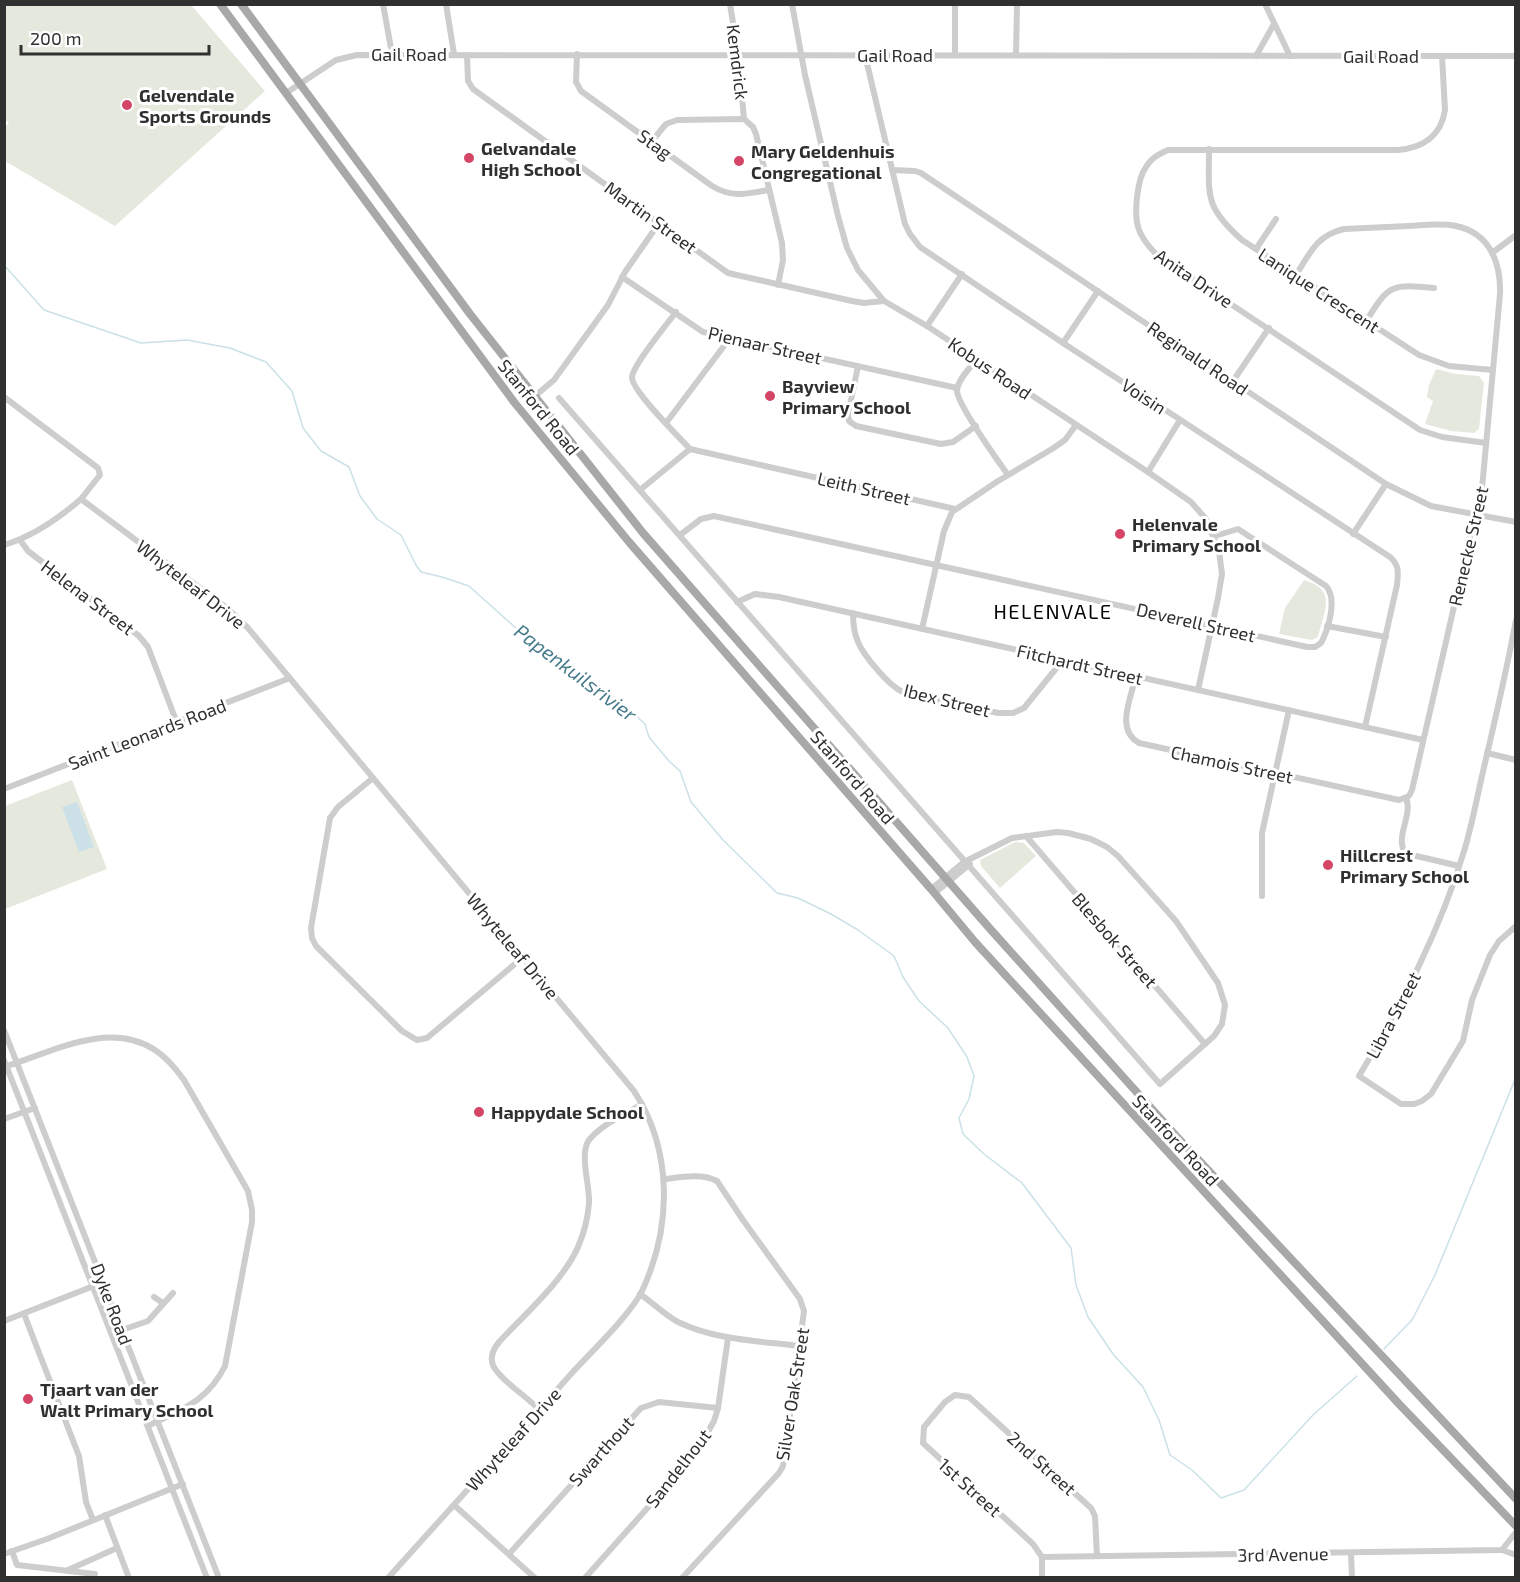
<svg xmlns="http://www.w3.org/2000/svg" width="1520" height="1582" font-family="'Exo 2',sans-serif">
<rect width="100%" height="100%" fill="#fff"/>
<g fill="#e5e9dd">
<polygon points="4,5 191,5 265,91 115,226 5,161 5,128 9,122 4,120"/>
<polygon points="1436,369 1456,374 1479,376 1484,383 1479,429 1474,433 1451,431 1425,424 1433,401 1427,397 1429,385"/>
<path d="M1304,580C1338,590 1324,611 1318,637L1312,640L1279,634L1285,608Z"/>
<polygon points="72,780 107,869 5,909 5,806"/>
<polygon points="1015,842 1024,843 1036,856 1000,888 981,866 980,860"/>
</g>
<polygon fill="#cbe1e7" points="77,802 94,847 79,852 62,807"/>
<g fill="none" stroke-linecap="round" stroke-linejoin="round">
<g stroke="#cbe1e7" stroke-width="1.5">
<polyline points="4,265 44,310 141,343 187,340 230,348 266,362 292,391 303,428 321,451 349,467 360,496 377,519 401,535 416,565 421,572 442,577 469,586 537,647 557,662 585,676 620,701 645,724 649,737 669,761 680,771 691,802 723,840 777,893 798,898 831,914 858,930 894,956 903,977 919,1001 948,1028 967,1057 974,1076 969,1099 959,1118 963,1134 984,1154 1022,1183 1071,1248 1076,1285 1088,1317 1113,1354 1143,1387 1159,1420 1170,1455 1192,1470 1221,1498 1244,1490 1313,1415 1357,1376"/>
<polyline points="1384,1349 1412,1320 1435,1275 1516,1077"/>
</g>
<g stroke="#cdcdcd" stroke-width="6">
<polyline points="383,4 392,54"/>
<polyline points="446,4 454,54"/>
<polyline points="730,4 738,54 744,119"/>
<polyline points="792,4 805,75 838,216 847,248 858,270 884,301 927,326 1148,472 1191,502 1206,519 1219,551 1222,574 1218,598 1198,690"/>
<polyline points="955,4 955,55"/>
<polyline points="1265,4 1290,56"/>
<path d="M577,54L576,82L581,91L712,186C732,198 747,194 768,190"/>
<polyline points="467,55 468,81 473,89 728,273 852,301 864,303 884,301"/>
<path d="M865,55L905,224L910,234L920,247L1063,343L1390,557C1400,566 1398,573 1397,585L1365,727"/>
<polyline points="1016,55 1017,4"/>
<polyline points="1256,56 1274,24"/>
<path d="M1442,56L1445,110C1441,136 1423,148 1398,150H1168C1159,154 1151,158 1146,167C1137,179 1134,213 1138,227C1141,238 1149,247 1157,255L1420,430L1442,437L1486,443"/>
<polyline points="286,93 336,60 357,55 1516,56"/>
<polyline points="652,141 666,124 677,120 744,119 753,127 756,134 782,243 783,260 778,285"/>
<path d="M1209,149C1209,197 1204,206 1242,240L1419,355L1449,366L1493,370"/>
<polyline points="892,170 915,171 921,173 1386,484 1431,506 1516,522"/>
<polyline points="1256,249 1276,219"/>
<polyline points="1492,253 1516,235"/>
<polyline points="622,277 703,332 957,388"/>
<path d="M676,312C667,324 633,365 632,377C631,390 680,438 690,449"/>
<path d="M1367,320C1389,284 1392,284 1434,288"/>
<polyline points="927,326 962,274"/>
<polyline points="1063,343 1098,291"/>
<path d="M977,359C971,367 957,380 957,391C958,405 998,461 1008,475"/>
<polyline points="858,366 848,415 849,421 856,426 941,444 953,442 976,426"/>
<polyline points="1233,381 1269,328"/>
<polyline points="535,396 554,380 608,305 625,272 659,223"/>
<path d="M4,397L98,468L100,475L81,499L228,609L248,628L634,1091C673,1151 672,1227 642,1291C630,1315 591,1352 571,1374C511,1442 449,1510 388,1578"/>
<polyline points="559,398 1160,1084 1214,1036 1222,1024 1225,1005 1218,983 1176,921 1118,856 1107,847 1091,839 1068,833 1057,832 1012,838 964,862 931,889"/>
<polyline points="666,423 730,338"/>
<polyline points="1148,472 1180,420"/>
<polyline points="640,490 690,449 955,509"/>
<polyline points="1353,534 1386,484"/>
<path d="M680,535L701,519L714,516L1307,647H1315L1321,643C1328,630 1338,599 1326,586L1238,529L1215,536"/>
<polyline points="20,540 28,551 139,636 148,647 177,723"/>
<path d="M4,545C34,536 58,519 81,499"/>
<polyline points="737,602 755,594 779,597 1423,740"/>
<path d="M853,613C853,623 854,633 858,642C864,656 889,686 903,692L998,713H1013L1024,708L1063,660"/>
<path d="M1516,620C1507,668 1496,716 1485,763C1478,792 1473,821 1465,848C1441,929 1402,1004 1359,1076L1401,1104H1414L1422,1101L1431,1094L1463,1041L1472,1000L1490,955L1499,941L1516,926"/>
<polyline points="1327,626 1386,637"/>
<polyline points="922,629 944,531 952,512 998,481 1052,449 1065,440 1076,425"/>
<path d="M1136,676C1131,698 1115,730 1139,743L1399,800L1409,796L1412,790L1475,515L1481,499L1500,294C1501,263 1490,233 1456,226C1441,223 1425,225 1409,226C1388,227 1366,228 1344,229C1317,235 1310,253 1296,275"/>
<polyline points="1487,753 1516,760"/>
<polyline points="373,778 338,807 330,818 311,928 312,938 316,946 402,1031 417,1040 427,1038 522,958"/>
<polyline points="4,789 290,678"/>
<path d="M1406,798C1413,815 1396,834 1404,851L1408,854L1459,866"/>
<polyline points="1026,836 1205,1044"/>
<polyline points="935,893 970,864"/>
<polyline points="1262,896 1262,833 1289,710"/>
<polyline points="4,1030 219,1578"/>
<polyline points="4,1060 207,1578"/>
<path d="M7,1066C52,1052 109,1020 155,1050C166,1057 176,1069 184,1080L248,1191L252,1210V1222L225,1366C207,1402 182,1409 148,1426"/>
<polyline points="4,1119 35,1108"/>
<path d="M665,1179C682,1177 702,1173 717,1181L743,1220L800,1299L804,1311L783,1466L779,1473L682,1578"/>
<path d="M640,1294C653,1303 665,1315 678,1322C715,1340 759,1341 799,1346"/>
<polyline points="154,1297 163,1303"/>
<polyline points="24,1314 79,1456 86,1502 93,1520"/>
<polyline points="4,1321 104,1282"/>
<polyline points="122,1330 148,1321 173,1293"/>
<path d="M540,1410C531,1402 523,1395 514,1388C498,1374 482,1363 499,1342C525,1314 563,1281 578,1247C584,1233 588,1217 589,1203C590,1185 579,1154 589,1140C602,1124 626,1114 642,1104"/>
<polyline points="454,1505 535,1578"/>
<polyline points="105,1515 129,1578"/>
<polyline points="1502,1550 1516,1555"/>
<polyline points="12,1551 17,1565 95,1574"/>
<polyline points="1351,1553 1352,1578"/>
<polyline points="4,1554 47,1539 183,1484"/>
<polyline points="509,1554 641,1408 659,1402 718,1408"/>
<polyline points="1042,1557 1502,1550 1516,1532"/>
<polyline points="68,1570 117,1548"/>
<polyline points="585,1578 676,1476 705,1437 714,1421 718,1408 728,1338"/>
<polyline points="1042,1578 1042,1557 1033,1544 923,1443 924,1427 945,1402 955,1395 969,1397 1091,1508 1095,1516 1097,1556"/>
</g>
<g stroke="#a8a8a8" stroke-width="8">
<polyline points="220,4 514,402 629,542 931,889 975,942 1400,1405 1516,1526"/>
<polyline points="241,4 470,314 643,533 992,931 1177,1137 1516,1499"/>
</g>
</g>
<g fill="#d44566" stroke="#fff" stroke-width="2">
<circle cx="127" cy="105" r="6"/>
<circle cx="469" cy="158" r="6"/>
<circle cx="739" cy="161" r="6"/>
<circle cx="770" cy="396" r="6"/>
<circle cx="1120" cy="534" r="6"/>
<circle cx="1328" cy="865" r="6"/>
<circle cx="479" cy="1112" r="6"/>
<circle cx="28" cy="1399" r="6"/>
</g>
<g text-anchor="middle" dominant-baseline="central" stroke-width="6" stroke-linejoin="round" paint-order="stroke">
<g font-size="18" fill="#303030" stroke="#fff">
<text x="409" y="54">Gail Road</text>
<text x="895" y="55">Gail Road</text>
<text x="1381" y="56">Gail Road</text>
<text transform="translate(738 62) rotate(83)">Kemdrick</text>
<text transform="translate(655 144) rotate(36)">Stag</text>
<text transform="translate(651 217) rotate(36)">Martin Street</text>
<text transform="translate(1194 278) rotate(34)">Anita Drive</text>
<text transform="translate(1319 290) rotate(33)">Lanique Crescent</text>
<text transform="translate(765 345) rotate(13)">Pienaar Street</text>
<text transform="translate(1198 358) rotate(34)">Reginald Road</text>
<text transform="translate(990 368) rotate(34)">Kobus Road</text>
<text transform="translate(1144 396) rotate(33)">Voisin</text>
<text transform="translate(539 407) rotate(51)">Stanford Road</text>
<text transform="translate(864 488) rotate(13)">Leith Street</text>
<text transform="translate(1468 546) rotate(-77)">Renecke Street</text>
<text transform="translate(191 584) rotate(38)">Whyteleaf Drive</text>
<text transform="translate(88 597) rotate(37)">Helena Street</text>
<text transform="translate(1196 622) rotate(13)">Deverell Street</text>
<text transform="translate(1080 664) rotate(13)">Fitchardt Street</text>
<text transform="translate(947 700) rotate(14)">Ibex Street</text>
<text transform="translate(147 734) rotate(-21)">Saint Leonards Road</text>
<text transform="translate(1232 764) rotate(12)">Chamois Street</text>
<text transform="translate(853 777) rotate(49)">Stanford Road</text>
<text transform="translate(1115 940) rotate(49)">Blesbok Street</text>
<text transform="translate(513 946) rotate(50)">Whyteleaf Drive</text>
<text transform="translate(1393 1015) rotate(-62)">Libra Street</text>
<text transform="translate(1176 1140) rotate(47)">Stanford Road</text>
<text transform="translate(112 1304) rotate(69)">Dyke Road</text>
<text transform="translate(792 1394) rotate(-81)">Silver Oak Street</text>
<text transform="translate(513 1439) rotate(-48)">Whyteleaf Drive</text>
<text transform="translate(601 1451) rotate(-48)">Swarthout</text>
<text transform="translate(1042 1463) rotate(42)">2nd Street</text>
<text transform="translate(678 1468) rotate(-52)">Sandelhout</text>
<text transform="translate(970 1487) rotate(42)">1st Street</text>
<text transform="translate(1283 1554) rotate(-1)">3rd Avenue</text>
</g>
<g font-size="18" font-weight="bold" fill="#303030" stroke="#fff" text-anchor="start">
<text x="139" y="95">Gelvendale<tspan x="139" dy="21">Sports Grounds</tspan></text>
<text x="481" y="148">Gelvandale<tspan x="481" dy="21">High School</tspan></text>
<text x="751" y="151">Mary Geldenhuis<tspan x="751" dy="21">Congregational</tspan></text>
<text x="782" y="386">Bayview<tspan x="782" dy="21">Primary School</tspan></text>
<text x="1132" y="524">Helenvale<tspan x="1132" dy="21">Primary School</tspan></text>
<text x="1340" y="855">Hillcrest<tspan x="1340" dy="21">Primary School</tspan></text>
<text x="491" y="1112">Happydale School</text>
<text x="40" y="1389">Tjaart van der<tspan x="40" dy="21">Walt Primary School</tspan></text>
</g>
<g font-size="20" letter-spacing="1.5" fill="#000" stroke="#fff">
<text x="1053" y="611">HELENVALE</text>
</g>
<g font-size="20" font-style="italic" fill="#467b8b" stroke="#fff">
<text transform="translate(576 672) rotate(37)">Papenkuilsrivier</text>
</g>
</g>
<rect width="1520" height="1582" fill="none" stroke="#303030" stroke-width="12"/>
<path d="M21 45v9h188v-9" fill="none" stroke="#303030" stroke-width="3"/>
<text x="30" y="45" font-size="18" fill="#303030" stroke="#ffffff" stroke-width="4.5" paint-order="stroke">200 m</text>
</svg>
